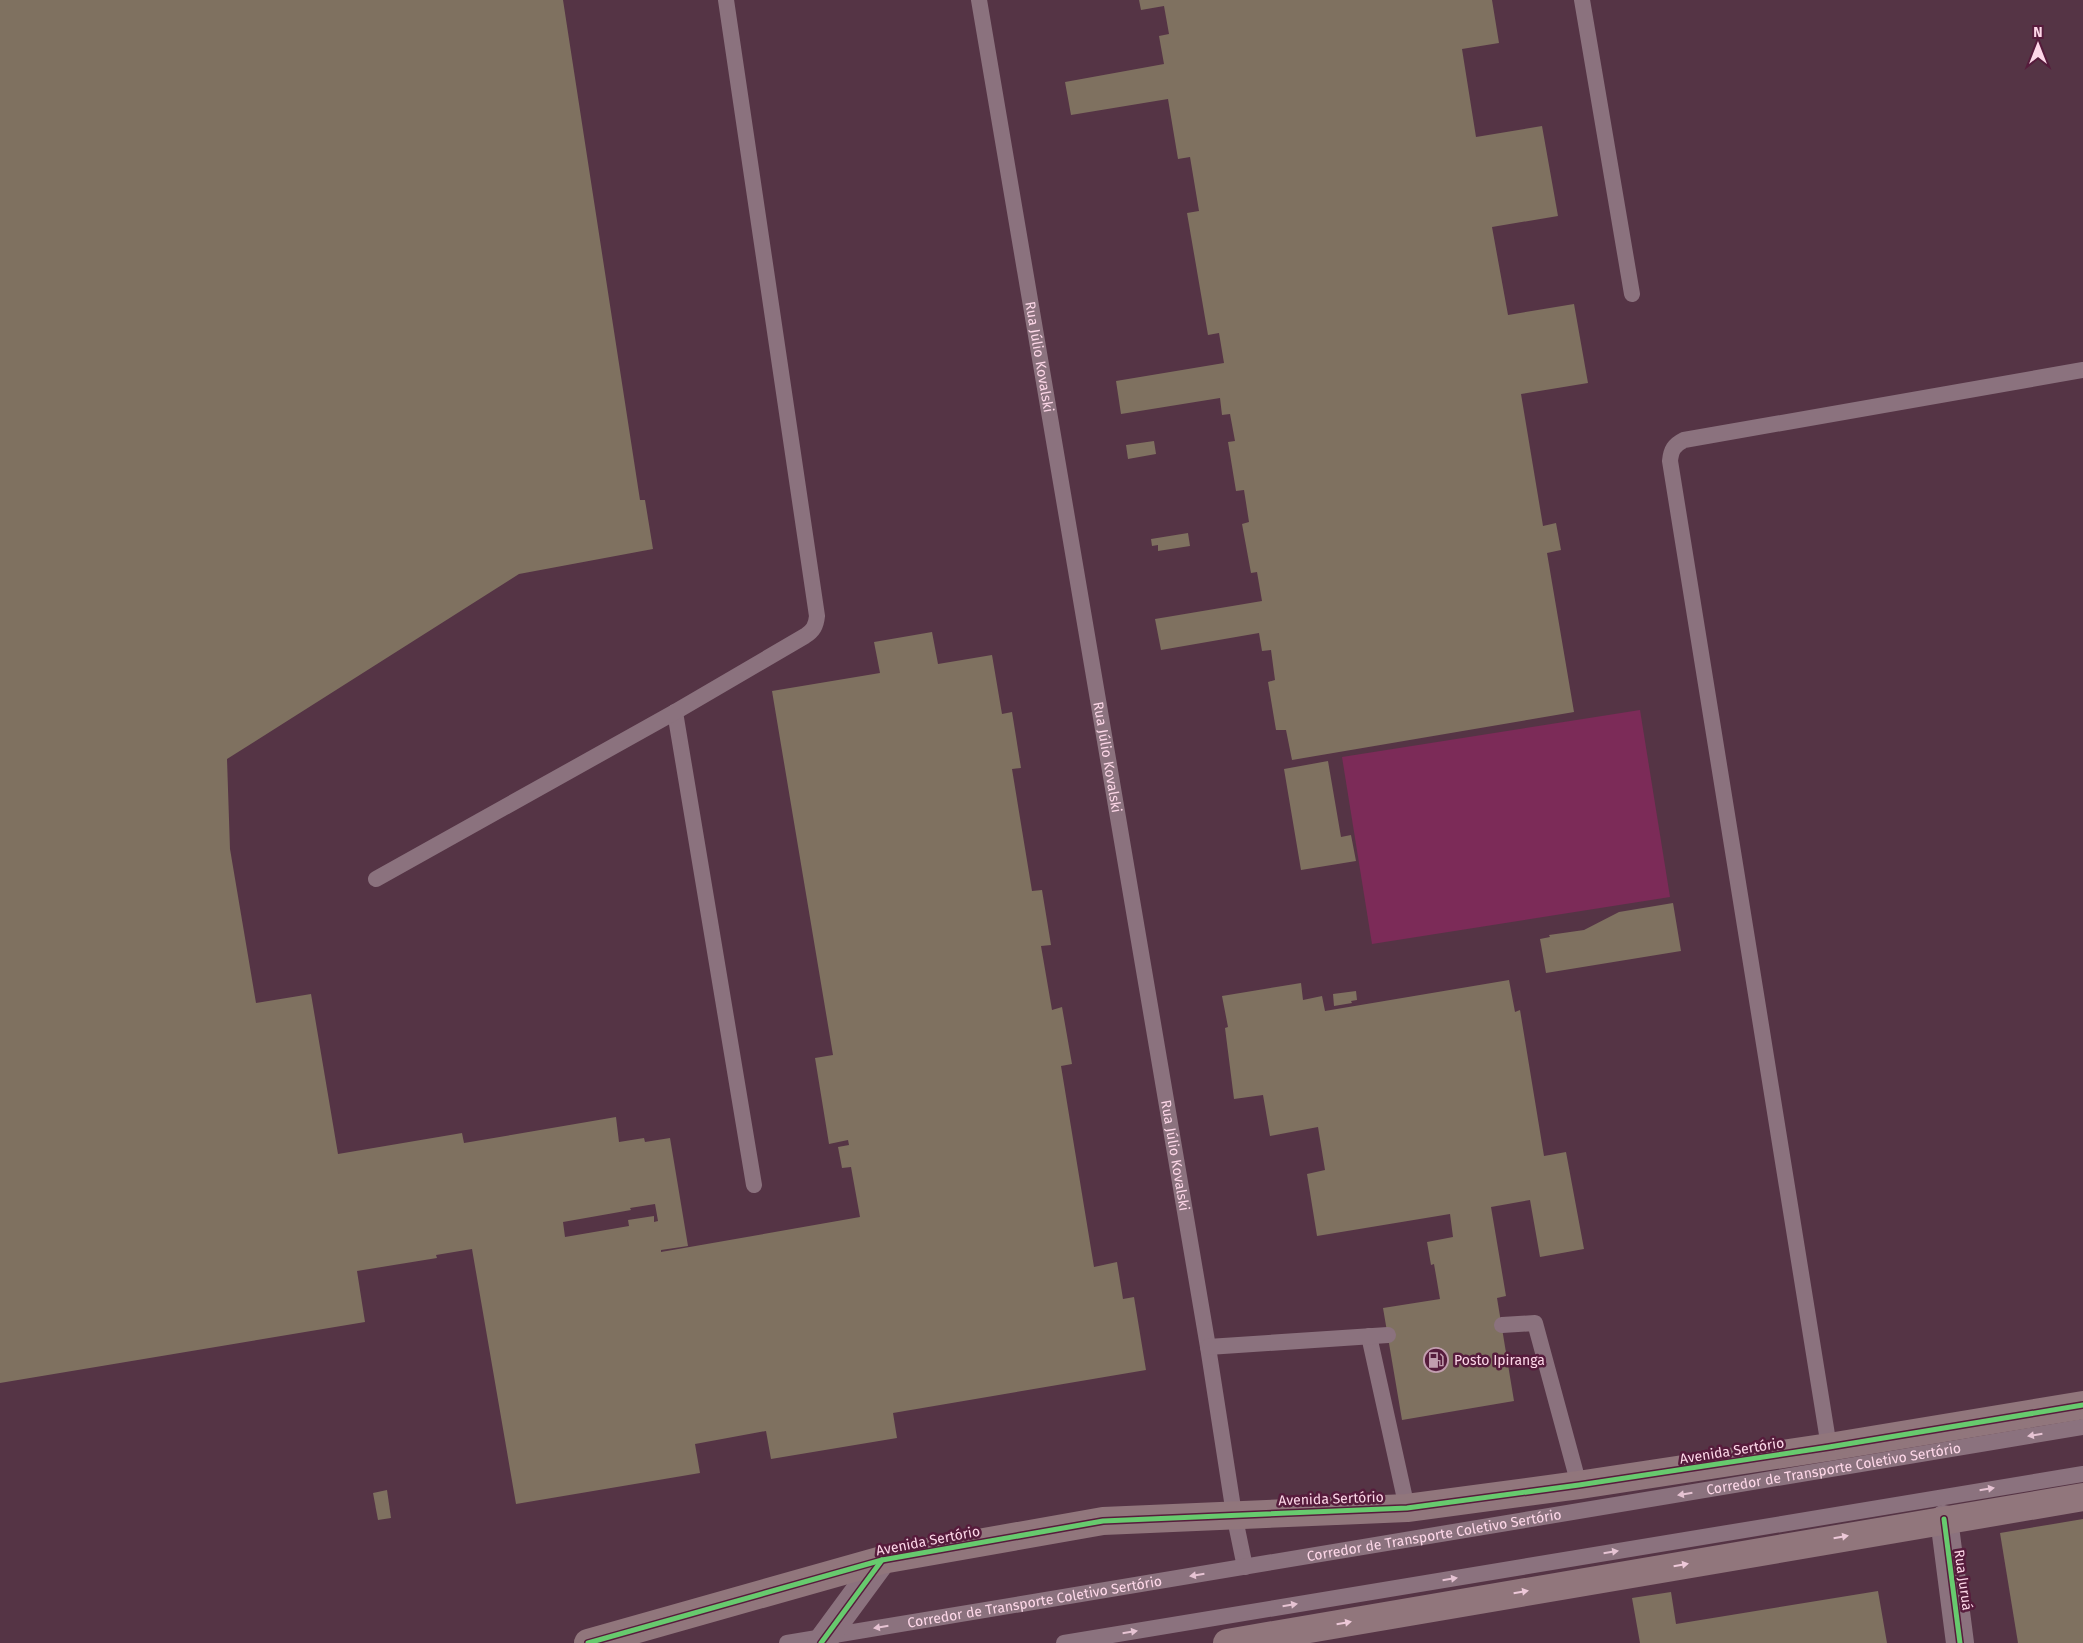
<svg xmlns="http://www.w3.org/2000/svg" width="2083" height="1643" font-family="'Fira Sans',sans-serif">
<rect width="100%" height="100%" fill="#553445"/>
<polygon fill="#7c2b58" points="1640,710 1670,897 1372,944 1342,757"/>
<g fill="#7f7160" fill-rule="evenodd">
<path d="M0,0H563L640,500H645L653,549L519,574L227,759L230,849L256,1003L311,994L338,1154L462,1133L464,1143L616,1117L619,1142L644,1138L645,1142L670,1138L688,1246L661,1250V1252L860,1217L851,1167L842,1168L838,1147L849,1145L848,1140L829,1144L815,1058L833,1055L772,691L880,673L874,642L932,632L938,664L992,655L1002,714L1012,712L1021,768L1012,769L1032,891L1042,890L1051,945L1041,946L1052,1010L1062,1007L1072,1064L1061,1066L1094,1267L1117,1262L1123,1299L1134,1297L1146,1370L893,1413L897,1438L771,1459L766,1431L695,1444L700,1473L516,1504L472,1249L436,1255L437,1258L357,1271L365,1322L0,1383ZM655,1204L658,1221L654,1222V1216L628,1220L629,1226L565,1237L563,1222L631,1210L630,1208Z"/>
<polygon points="1139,0 1492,0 1499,43 1462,49 1476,137 1542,126 1558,216 1492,227 1508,315 1574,304 1588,383 1521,394 1543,526 1556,523 1561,550 1547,553 1574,712 1292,760 1286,730 1276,730 1268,682 1275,680 1271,650 1262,651 1259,633 1161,650 1155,619 1262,601 1257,572 1251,573 1242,524 1249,522 1244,490 1236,491 1228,442 1235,441 1230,414 1222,415 1220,398 1121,414 1116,381 1224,363 1219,333 1208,335 1187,213 1199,211 1190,157 1178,159 1168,99 1071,115 1065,82 1164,64 1159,36 1169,34 1164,6 1141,10"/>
<polygon points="1154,441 1156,454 1128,459 1126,445"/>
<polygon points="1188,533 1190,546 1158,551 1158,545 1152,546 1151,539"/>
<polygon points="1328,761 1341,837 1351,835 1356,861 1301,870 1284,769"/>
<polygon points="1673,903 1681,951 1546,973 1540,939 1550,937 1549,935 1584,930 1619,912"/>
<polygon points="1509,980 1515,1012 1520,1010 1544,1156 1566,1152 1584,1249 1540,1257 1530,1200 1491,1207 1506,1296 1497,1298 1514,1401 1402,1420 1383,1308 1440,1299 1434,1264 1431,1265 1427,1242 1453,1237 1450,1214 1317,1236 1307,1174 1325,1170 1318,1127 1270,1136 1263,1095 1234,1099 1225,1028 1228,1027 1222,996 1301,983 1303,1000 1322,996 1325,1011"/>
<polygon points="1356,991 1357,1000 1351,1001 1352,1003 1334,1006 1333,994"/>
<polygon points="387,1490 391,1518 378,1520 373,1493"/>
<polygon points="2083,1519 2083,1643 2018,1643 2000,1533"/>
<polygon points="1878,1591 1887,1643 1640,1643 1632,1598 1671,1592 1676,1624"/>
</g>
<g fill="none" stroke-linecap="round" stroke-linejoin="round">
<g stroke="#8b727e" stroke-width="16">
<path id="s1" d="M979,0L1208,1347L1234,1514L1245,1567"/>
<polyline points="1582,0 1632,294"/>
<polyline points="675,712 754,1185"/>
<path d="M376,879L675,712L805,636C813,631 816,626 817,616L726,0"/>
<polyline points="1502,1325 1535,1323 1579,1485"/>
<polyline points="1369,1336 1407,1508"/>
<polyline points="1208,1347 1388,1335"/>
<path d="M1829,1447L1670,461C1671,450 1674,445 1684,440L2083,370"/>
<path id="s2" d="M787,1643L2083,1427"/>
<polyline points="1064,1643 2083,1474"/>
</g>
<polyline stroke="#8b727e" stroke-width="28" points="1944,1519 1960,1643"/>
<polyline stroke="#8b727e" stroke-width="28" points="821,1643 882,1560"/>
<g stroke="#91767c" stroke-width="28">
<polyline points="588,1643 882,1560 1103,1521 1407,1508 1579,1485 1829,1447 2083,1405"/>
<polyline points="1227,1643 2083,1497"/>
</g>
<defs>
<g id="cycleway">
<polyline points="1944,1519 1960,1643"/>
<polyline points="588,1643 882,1560 1103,1521 1407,1508 1579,1485 1829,1447 2083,1405"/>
<polyline points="821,1643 882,1560"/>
</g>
</defs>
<use href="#cycleway" stroke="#561c3c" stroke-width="8"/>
<use href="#cycleway" stroke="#67ca6e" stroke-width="5"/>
</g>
<defs><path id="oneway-solid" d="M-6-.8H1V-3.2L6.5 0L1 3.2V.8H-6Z" transform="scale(1.25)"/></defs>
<g fill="#e6c3d3">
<use href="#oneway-solid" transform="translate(2035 1435) rotate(171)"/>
<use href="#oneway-solid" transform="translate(1987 1489) rotate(-9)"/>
<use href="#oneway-solid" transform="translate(1685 1494) rotate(171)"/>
<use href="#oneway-solid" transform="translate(1611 1552) rotate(-9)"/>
<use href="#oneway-solid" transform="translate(1197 1575) rotate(171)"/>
<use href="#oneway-solid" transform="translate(1450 1579) rotate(-9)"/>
<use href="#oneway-solid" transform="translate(1290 1605) rotate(-9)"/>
<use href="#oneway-solid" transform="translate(881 1627) rotate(171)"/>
<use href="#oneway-solid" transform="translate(1130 1632) rotate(-9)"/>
</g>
<g fill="#edc8d8">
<use href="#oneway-solid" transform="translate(1841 1537) rotate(-10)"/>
<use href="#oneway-solid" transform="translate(1681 1565) rotate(-10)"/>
<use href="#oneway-solid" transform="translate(1521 1592) rotate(-10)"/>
<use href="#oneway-solid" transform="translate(1344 1623) rotate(-10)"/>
</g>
<defs>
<symbol id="fuel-ring" viewBox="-11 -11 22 22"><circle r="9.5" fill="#561c3c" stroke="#c29eaf" stroke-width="1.5"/><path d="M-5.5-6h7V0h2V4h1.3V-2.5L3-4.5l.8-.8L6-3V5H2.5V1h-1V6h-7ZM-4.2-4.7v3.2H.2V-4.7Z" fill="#c29eaf"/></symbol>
</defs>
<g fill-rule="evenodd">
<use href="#fuel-ring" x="1422" y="1346" width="28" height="28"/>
</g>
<g text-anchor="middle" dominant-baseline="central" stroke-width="5" stroke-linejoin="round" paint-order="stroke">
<g font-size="14" fill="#fdd7e8" stroke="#561c3c">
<text stroke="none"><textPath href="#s1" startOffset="362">Rua Júlio Kovalski</textPath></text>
<text stroke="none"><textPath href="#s1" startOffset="768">Rua Júlio Kovalski</textPath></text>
<text stroke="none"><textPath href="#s1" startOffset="1172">Rua Júlio Kovalski</textPath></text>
<text transform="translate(1732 1451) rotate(-9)">Avenida Sertório</text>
<text stroke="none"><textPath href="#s2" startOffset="1061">Corredor de Transporte Coletivo Sertório</textPath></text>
<text transform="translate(1331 1499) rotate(-2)">Avenida Sertório</text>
<text stroke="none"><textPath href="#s2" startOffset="656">Corredor de Transporte Coletivo Sertório</textPath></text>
<text transform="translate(928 1541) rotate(-11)">Avenida Sertório</text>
<text transform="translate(1963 1580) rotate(82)">Rua Juruá</text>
<text stroke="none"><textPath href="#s2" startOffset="251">Corredor de Transporte Coletivo Sertório</textPath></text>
</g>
<g font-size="14" fill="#fdd7e8" stroke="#561c3c" text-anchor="start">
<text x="1454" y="1360">Posto Ipiranga</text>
</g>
</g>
<g transform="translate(2038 45)" stroke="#561c3c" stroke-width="4" paint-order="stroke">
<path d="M0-4L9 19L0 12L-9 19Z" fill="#fdd7e8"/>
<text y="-8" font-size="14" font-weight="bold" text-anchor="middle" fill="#fdd7e8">N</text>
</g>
</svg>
